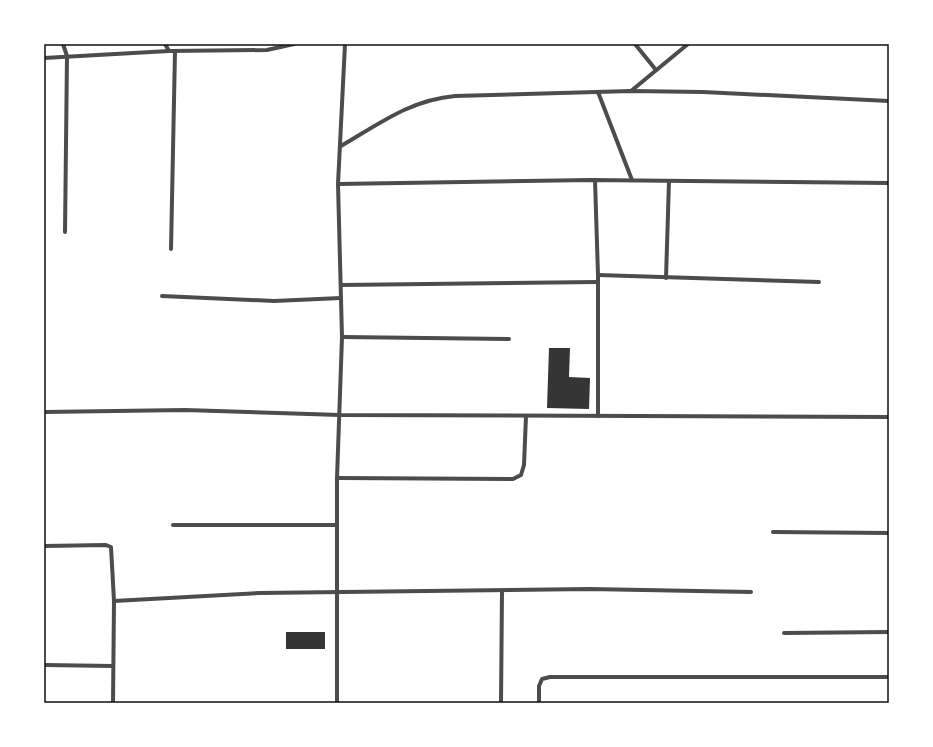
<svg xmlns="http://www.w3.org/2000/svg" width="933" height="747" font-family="'Public Sans',sans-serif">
<rect width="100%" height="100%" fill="#fff"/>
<g fill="#353535">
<polygon points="549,348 570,348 569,377 590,378 589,409 547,408"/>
<rect x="286" y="632" width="39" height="17"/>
</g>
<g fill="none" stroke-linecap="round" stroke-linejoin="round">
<g stroke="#4c4c4c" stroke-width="4">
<polyline points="63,44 67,56 65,232"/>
<polyline points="165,44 169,51"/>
<polyline points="635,44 656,70"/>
<polyline points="44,58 169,51 267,50 294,44"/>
<polyline points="631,91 688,44"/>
<polyline points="598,92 632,180"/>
<path d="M341,146C379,124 410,100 455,96L631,91L703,92L889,101"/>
<polyline points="595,180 598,275 598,416"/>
<polyline points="338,184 590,180 889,183"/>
<polyline points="171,249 175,51"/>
<polyline points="598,275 819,282"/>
<polyline points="666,278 669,181"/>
<polyline points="341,285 597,282"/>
<polyline points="162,296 274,301 341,298"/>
<polyline points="342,337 509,339"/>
<polyline points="44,412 185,410 340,415 889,417"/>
<polyline points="337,478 513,479 521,475 524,465 526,416"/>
<polyline points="173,525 337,525"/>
<polyline points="773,532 889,533"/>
<polyline points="44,546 106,545 111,547 114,601 113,703"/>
<polyline points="114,601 259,593 590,589 751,592"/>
<polyline points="784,633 889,632"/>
<polyline points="44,665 113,666"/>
<polyline points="337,703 337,478 342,337 338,184 345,44"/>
<polyline points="501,703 502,591"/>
<polyline points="539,703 539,686 542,679 550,677 889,677"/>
</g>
</g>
<rect width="933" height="747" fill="none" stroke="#ffffff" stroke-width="90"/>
<rect x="45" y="45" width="843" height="657" fill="none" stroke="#111" stroke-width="1.5"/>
</svg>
